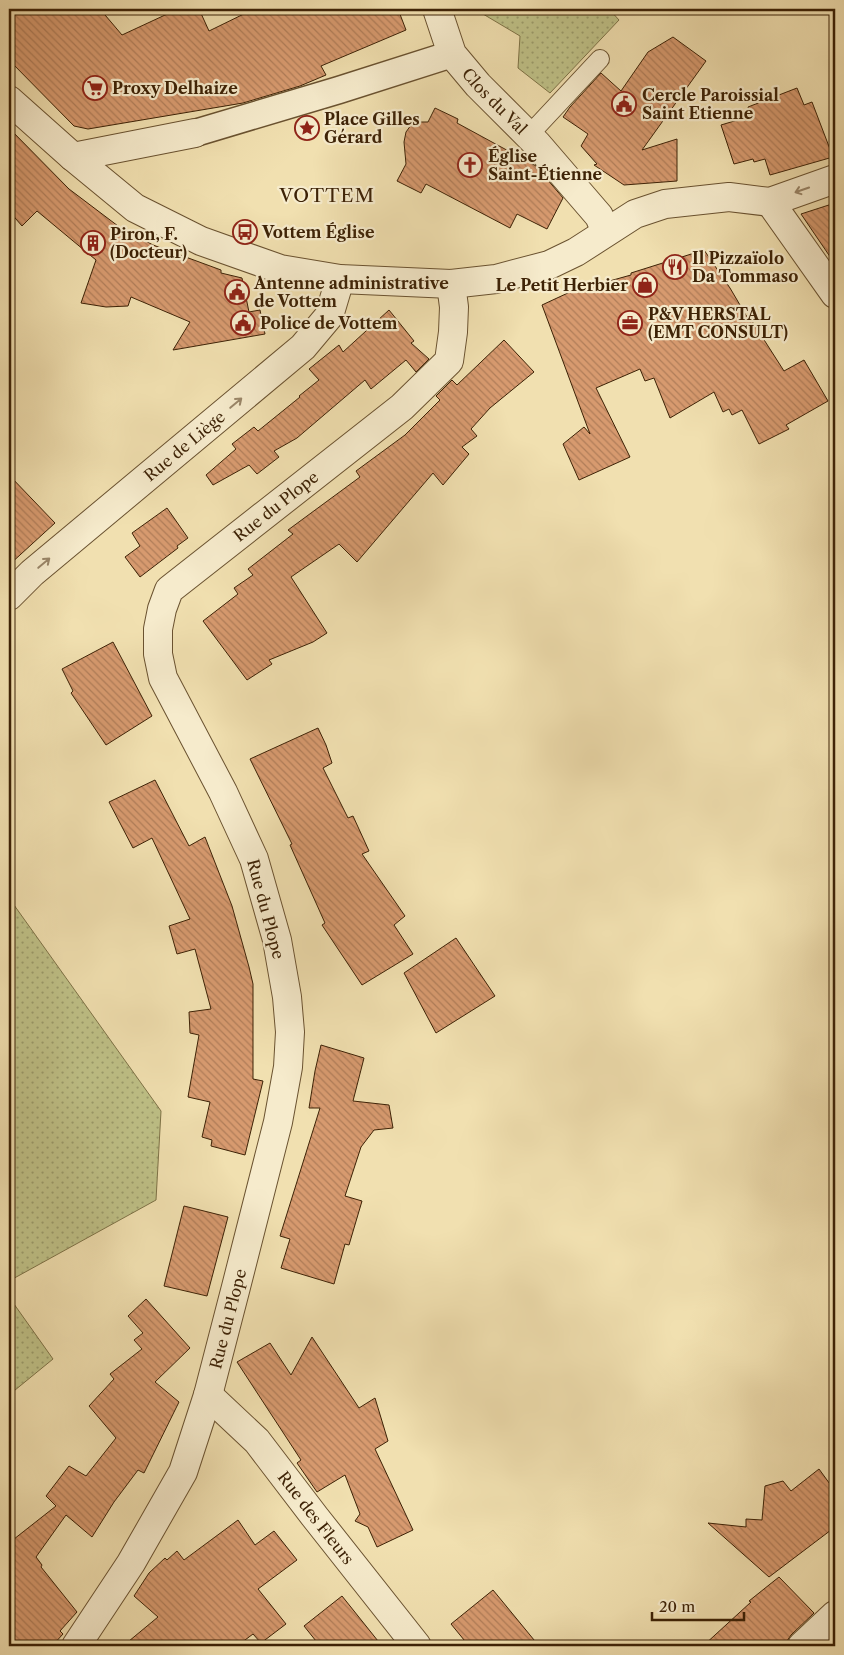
<svg xmlns="http://www.w3.org/2000/svg" width="844" height="1655" font-family="'Libre Caslon Text',serif">
<defs>
<pattern id="green-dots" width="8" height="8" patternUnits="userSpaceOnUse" patternTransform="scale(1.25)"><rect width="8" height="8" fill="#bfc187"/><path d="M2 2h.1M6 6h.1" fill="none" stroke="#9c9c6c" stroke-width="1.8" stroke-linecap="round"/></pattern>
<pattern id="building-back-hatch" width="6" height="6" patternUnits="userSpaceOnUse" patternTransform="scale(1.25)"><rect width="6" height="6" fill="#d79a6f"/><path d="M-1 5l2 2M0 0l6 6M5-1l2 2" fill="none" stroke="#b07d59"/></pattern>
</defs>
<rect width="100%" height="100%" fill="#f1e0b0"/>
<filter id="stains"><feTurbulence type="fractalNoise" baseFrequency=".004" numOctaves="4"/><feColorMatrix values="0 0 0 0 .2 0 0 0 0 .09 0 0 0 0 .02 0 0 0 .5 -.17"/></filter>
<radialGradient id="worn" r=".72"><stop offset=".6" stop-color="#630" stop-opacity="0"/><stop offset="1" stop-color="#630" stop-opacity=".3"/></radialGradient>
<g fill="url(#green-dots)" stroke="#7e7246">
<polygon points="490,9 609,9 619,20 550,93 518,68 520,36 483,14"/>
<polygon points="9,898 161,1111 156,1200 9,1281"/>
<polygon points="9,1297 53,1359 9,1395"/>
</g>
<g fill="url(#building-back-hatch)" stroke="#3d2206">
<polygon points="9,9 100,9 122,35 178,9 199,9 209,31 254,9 398,9 406,30 321,66 326,75 300,86 243,103 88,129 74,126 9,60"/>
<polygon points="673,37 706,61 642,150 677,139 677,181 624,185 594,165 597,164 581,146 588,134 563,117 570,107 601,73 621,91 648,52"/>
<polygon points="797,88 804,105 812,102 833,157 770,175 765,159 754,162 753,159 734,164 721,125 751,116 748,107"/>
<polygon points="435,108 458,119 457,123 536,166 563,198 547,229 517,214 510,228 426,184 421,193 397,181 406,164 404,142 406,132 411,125 416,122 428,122"/>
<polygon points="9,128 69,189 118,226 153,245 221,270 221,273 242,278 249,312 260,310 265,334 173,350 190,322 131,297 128,306 106,307 81,303 96,260 37,211 22,226 9,211"/>
<polygon points="835,203 835,264 801,214"/>
<polygon points="704,250 730,288 750,322 752,321 784,371 804,360 828,401 786,425 789,429 759,444 742,410 732,415 729,409 723,412 714,392 670,418 654,378 645,381 640,369 596,388 630,457 579,480 563,444 584,427 590,434 542,305 570,292 631,275 631,273"/>
<polygon points="389,310 414,341 411,343 429,359 416,372 406,360 371,389 365,380 297,438 274,451 279,457 257,474 249,465 213,485 206,475 236,449 232,444 254,427 258,431 300,397 299,396 319,380 309,369 339,345 343,352"/>
<polygon points="504,340 534,372 490,408 471,429 477,436 462,447 469,454 443,485 433,473 357,562 339,544 291,577 327,633 313,642 269,660 272,664 247,680 203,621 238,594 234,588 253,575 248,569 293,534 288,530 360,477 356,471 405,435 440,400 436,396 452,380 457,385"/>
<polygon points="9,475 55,523 9,565"/>
<polygon points="167,508 188,538 177,546 178,548 140,577 125,557 140,546 132,533"/>
<polygon points="113,642 152,716 106,745 71,693 73,691 62,669"/>
<polygon points="318,728 326,745 332,763 323,768 348,818 353,816 369,851 362,854 405,916 394,925 413,954 362,985 322,925 325,923 290,845 292,844 250,759"/>
<polygon points="155,780 189,846 205,837 232,906 249,967 253,984 253,1079 263,1081 245,1155 211,1146 212,1140 202,1137 210,1102 188,1097 199,1035 190,1033 189,1012 211,1009 195,949 177,954 169,926 190,919 152,838 133,848 109,802"/>
<polygon points="456,938 495,996 436,1033 404,973"/>
<polygon points="321,1045 364,1058 353,1101 389,1105 393,1128 374,1130 361,1147 345,1196 362,1201 349,1245 345,1244 334,1284 281,1268 290,1239 280,1236 320,1108 309,1108 315,1071"/>
<polygon points="184,1206 228,1217 207,1296 164,1286"/>
<polygon points="146,1299 190,1348 155,1382 179,1402 144,1473 138,1470 114,1502 92,1537 66,1515 36,1557 42,1565 41,1567 77,1612 60,1631 63,1634 52,1646 9,1646 9,1543 56,1506 46,1496 69,1466 86,1476 116,1438 89,1406 114,1379 110,1374 142,1349 134,1340 143,1333 128,1316"/>
<polygon points="312,1337 359,1408 375,1398 388,1441 375,1449 413,1530 377,1547 368,1527 355,1521 360,1514 345,1475 317,1492 297,1463 301,1460 237,1362 270,1343 291,1375"/>
<polygon points="819,1469 835,1491 835,1527 769,1577 708,1523 746,1527 746,1519 762,1520 765,1486 783,1481 791,1491"/>
<polygon points="238,1520 255,1545 274,1531 297,1560 258,1589 286,1624 261,1643 253,1634 237,1646 123,1646 158,1617 134,1596 149,1573 165,1558 167,1560 177,1551 184,1560"/>
<polygon points="779,1577 814,1613 791,1635 787,1641 787,1646 703,1646 751,1602 749,1601"/>
<polygon points="493,1590 539,1646 469,1646 451,1624"/>
<polygon points="342,1596 382,1646 320,1646 304,1626"/>
</g>
<g fill="none" stroke-linecap="round" stroke-linejoin="round">
<defs>
<polyline id="service" points="529,135 600,59"/>
<polyline id="pedestrian" points="195,133 339,90 452,54"/>
<g id="minor">
<path id="s1" d="M437,9L452,54L478,85L537,144L599,216L606,232"/>
<polyline points="73,157 195,133"/>
<polyline points="770,202 835,294"/>
<path id="s2" d="M9,596L32,573L303,347L329,316L340,279"/>
<path id="s3" d="M208,1395L257,1441L315,1517L417,1646"/>
<path id="s4" d="M76,1646L131,1563L183,1472L208,1395L236,1287L278,1122L288,1067L290,1032L287,997L277,940L254,859L223,792L163,678L158,654V629L162,609L169,590L402,407L449,361L453,332L454,307L451,284"/>
</g>
<g id="tertiary">
<polyline points="9,100 73,157 135,208 201,241 280,269 340,279 451,284 496,279 549,265 576,252 635,214 665,204 729,197 770,202 835,179"/>
<polyline points="802,1646 835,1615"/>
</g>
</defs>
<use href="#service" stroke="#6a5230" stroke-width="20"/>
<use href="#pedestrian" stroke="#6a5230" stroke-width="29"/>
<use href="#minor" stroke="#6a5230" stroke-width="30"/>
<use href="#tertiary" stroke="#6a5230" stroke-width="30"/>
<use href="#service" stroke="#f6ebcc" stroke-width="18"/>
<use href="#pedestrian" stroke="#f6ebcc" stroke-width="26"/>
<use href="#minor" stroke="#f6ebcc" stroke-width="28"/>
<use href="#tertiary" stroke="#f6ebcc" stroke-width="28"/>
</g>
<defs><path id="oneway-shaft" d="M-6 0H5M1.5-3L5.5 0L1.5 3" fill="none" stroke-width="1.6" stroke-linecap="round" stroke-linejoin="round" transform="scale(1.25)"/></defs>
<g stroke="#9a8669">
<use href="#oneway-shaft" transform="translate(802 190) rotate(161)"/>
<use href="#oneway-shaft" transform="translate(236 403) rotate(-40)"/>
<use href="#oneway-shaft" transform="translate(44 563) rotate(-40)"/>
</g>
<defs>
<symbol id="supermarket-ring" viewBox="-11 -11 22 22"><circle r="9.5" fill="#f6ebcc" stroke="#8f2418" stroke-width="1.5"/><path d="M-6-5.5h2.5l.6 2H6L4.5 2H-2.5L-4.4-4H-6ZM-1.5 3.2a1.3 1.3 0 1 0 .1 0ZM3 3.2a1.3 1.3 0 1 0 .1 0Z" fill="#8f2418"/></symbol>
<symbol id="civic-ring" viewBox="-11 -11 22 22"><circle r="9.5" fill="#f6ebcc" stroke="#8f2418" stroke-width="1.5"/><path d="M-.6-6.5H3V-4.5H.6V-3L4-1V1h2V6H-6V1h2V-1L-.6-3ZM-1.2 2.5V6h2.4V2.5Z" fill="#8f2418"/></symbol>
<symbol id="sight-ring" viewBox="-11 -11 22 22"><circle r="9.5" fill="#f6ebcc" stroke="#8f2418" stroke-width="1.5"/><path d="M0-6L1.8-2.2L6-1.7L2.9 1.2L3.7 5.4L0 3.3L-3.7 5.4L-2.9 1.2L-6-1.7L-1.8-2.2Z" fill="#8f2418"/></symbol>
<symbol id="church-ring" viewBox="-11 -11 22 22"><circle r="9.5" fill="#f6ebcc" stroke="#8f2418" stroke-width="1.5"/><path d="M-1.2-6h2.4v3.5h3.3v2.4h-3.3V6h-2.4V-.1h-3.3v-2.4h3.3Z" fill="#8f2418"/></symbol>
<symbol id="bus-ring" viewBox="-11 -11 22 22"><circle r="9.5" fill="#f6ebcc" stroke="#8f2418" stroke-width="1.5"/><path d="M-5-6H5V4H4V6H2V4H-2V6H-4V4H-5ZM-3.5-4V0h7V-4ZM-3.5 1.2v1.5H-2V1.2ZM2 1.2v1.5H3.5V1.2Z" fill="#8f2418"/></symbol>
<symbol id="building-ring" viewBox="-11 -11 22 22"><circle r="9.5" fill="#f6ebcc" stroke="#8f2418" stroke-width="1.5"/><path d="M-4-6H4V6H1V3H-1V6H-4ZM-2.5-4.3h1.7v1.8h-1.7ZM.8-4.3h1.7v1.8H.8ZM-2.5-1h1.7V.8h-1.7ZM.8-1h1.7V.8H.8Z" fill="#8f2418"/></symbol>
<symbol id="restaurant-ring" viewBox="-11 -11 22 22"><circle r="9.5" fill="#f6ebcc" stroke="#8f2418" stroke-width="1.5"/><path d="M-5-6h1v4h1v-4h1v4h1v-4h1v5L-1.5 .5V6h-2V.5L-5-1ZM5-6V6H3V1.5H1.5Q1.5-4 5-6Z" fill="#8f2418"/></symbol>
<symbol id="shop-ring" viewBox="-11 -11 22 22"><circle r="9.5" fill="#f6ebcc" stroke="#8f2418" stroke-width="1.5"/><path d="M-5-2.5h2.3a2.7 3.5 0 0 1 5.4 0H5L5.5 6h-11ZM-1.5-2.5h3a1.5 2.3 0 0 0-3 0Z" fill="#8f2418"/></symbol>
<symbol id="office-ring" viewBox="-11 -11 22 22"><circle r="9.5" fill="#f6ebcc" stroke="#8f2418" stroke-width="1.5"/><path d="M-6-3h4V-5.5h4V-3h4V5H-6ZM-1-4.5V-3h2v-1.5ZM-6 0V1H6V0Z" fill="#8f2418"/></symbol>
</defs>
<g fill-rule="evenodd">
<use href="#supermarket-ring" x="81" y="74" width="28" height="28"/>
<use href="#civic-ring" x="610" y="90" width="28" height="28"/>
<use href="#sight-ring" x="293" y="114" width="28" height="28"/>
<use href="#church-ring" x="456" y="151" width="28" height="28"/>
<use href="#bus-ring" x="231" y="218" width="28" height="28"/>
<use href="#building-ring" x="79" y="229" width="28" height="28"/>
<use href="#restaurant-ring" x="661" y="253" width="28" height="28"/>
<use href="#shop-ring" x="631" y="271" width="28" height="28"/>
<use href="#civic-ring" x="223" y="278" width="28" height="28"/>
<use href="#civic-ring" x="229" y="309" width="28" height="28"/>
<use href="#office-ring" x="616" y="309" width="28" height="28"/>
</g>
<g text-anchor="middle" dominant-baseline="central" stroke-width="4.5" stroke-linejoin="round" paint-order="stroke">
<g font-size="16" font-weight="bold" fill="#3d2206" stroke="#f6ebcc" text-anchor="start">
<text x="112" y="88">Proxy Delhaize</text>
<text x="642" y="95">Cercle Paroissial<tspan x="642" dy="18">Saint Etienne</tspan></text>
<text x="324" y="119">Place Gilles<tspan x="324" dy="18">Gérard</tspan></text>
<text x="488" y="156">Église<tspan x="488" dy="18">Saint-Étienne</tspan></text>
<text x="262" y="232">Vottem Église</text>
<text x="110" y="234">Piron, F.<tspan x="110" dy="18">(Docteur)</tspan></text>
<text x="692" y="258">Il Pizzaïolo<tspan x="692" dy="18">Da Tommaso</tspan></text>
<text x="254" y="283">Antenne administrative<tspan x="254" dy="18">de Vottem</tspan></text>
<text x="628" y="285" text-anchor="end">Le Petit Herbier</text>
<text x="648" y="314">P&amp;V HERSTAL<tspan x="648" dy="18">(EMT CONSULT)</tspan></text>
<text x="260" y="323">Police de Vottem</text>
</g>
<g font-size="16" fill="#3d2206" stroke="#f6ebcc">
<text stroke="none"><textPath href="#s1" startOffset="111">Clos du Val</textPath></text>
<text stroke="none"><textPath href="#s2" startOffset="231">Rue de Liège</textPath></text>
<text stroke="none"><textPath href="#s4" startOffset="1264">Rue du Plope</textPath></text>
<text transform="translate(266 909) rotate(75)">Rue du Plope</text>
<text stroke="none"><textPath href="#s4" startOffset="364">Rue du Plope</textPath></text>
<text stroke="none"><textPath href="#s3" startOffset="164">Rue des Fleurs</textPath></text>
</g>
<g font-size="19" letter-spacing="1" fill="#3d2206" stroke="#f6ebcc">
<text x="327" y="195">VOTTEM</text>
</g>
</g>
<rect width="844" height="1655" fill="none" stroke="#f1e0b0" stroke-width="30"/>
<rect x="10" y="10" width="824" height="1635" fill="none" stroke="#3d2206" stroke-width="2.5"/>
<rect x="15" y="15" width="814" height="1625" fill="none" stroke="#3d2206"/>
<path d="M652 1612v8h92v-8" fill="none" stroke="#3d2206" stroke-width="2.5"/>
<text x="659" y="1612" font-size="15" fill="#3d2206" stroke="#f6ebcc" stroke-width="4" paint-order="stroke">20 m</text>
<rect width="100%" height="100%" filter="url(#stains)"/>
<rect width="100%" height="100%" fill="url(#worn)"/>
</svg>
